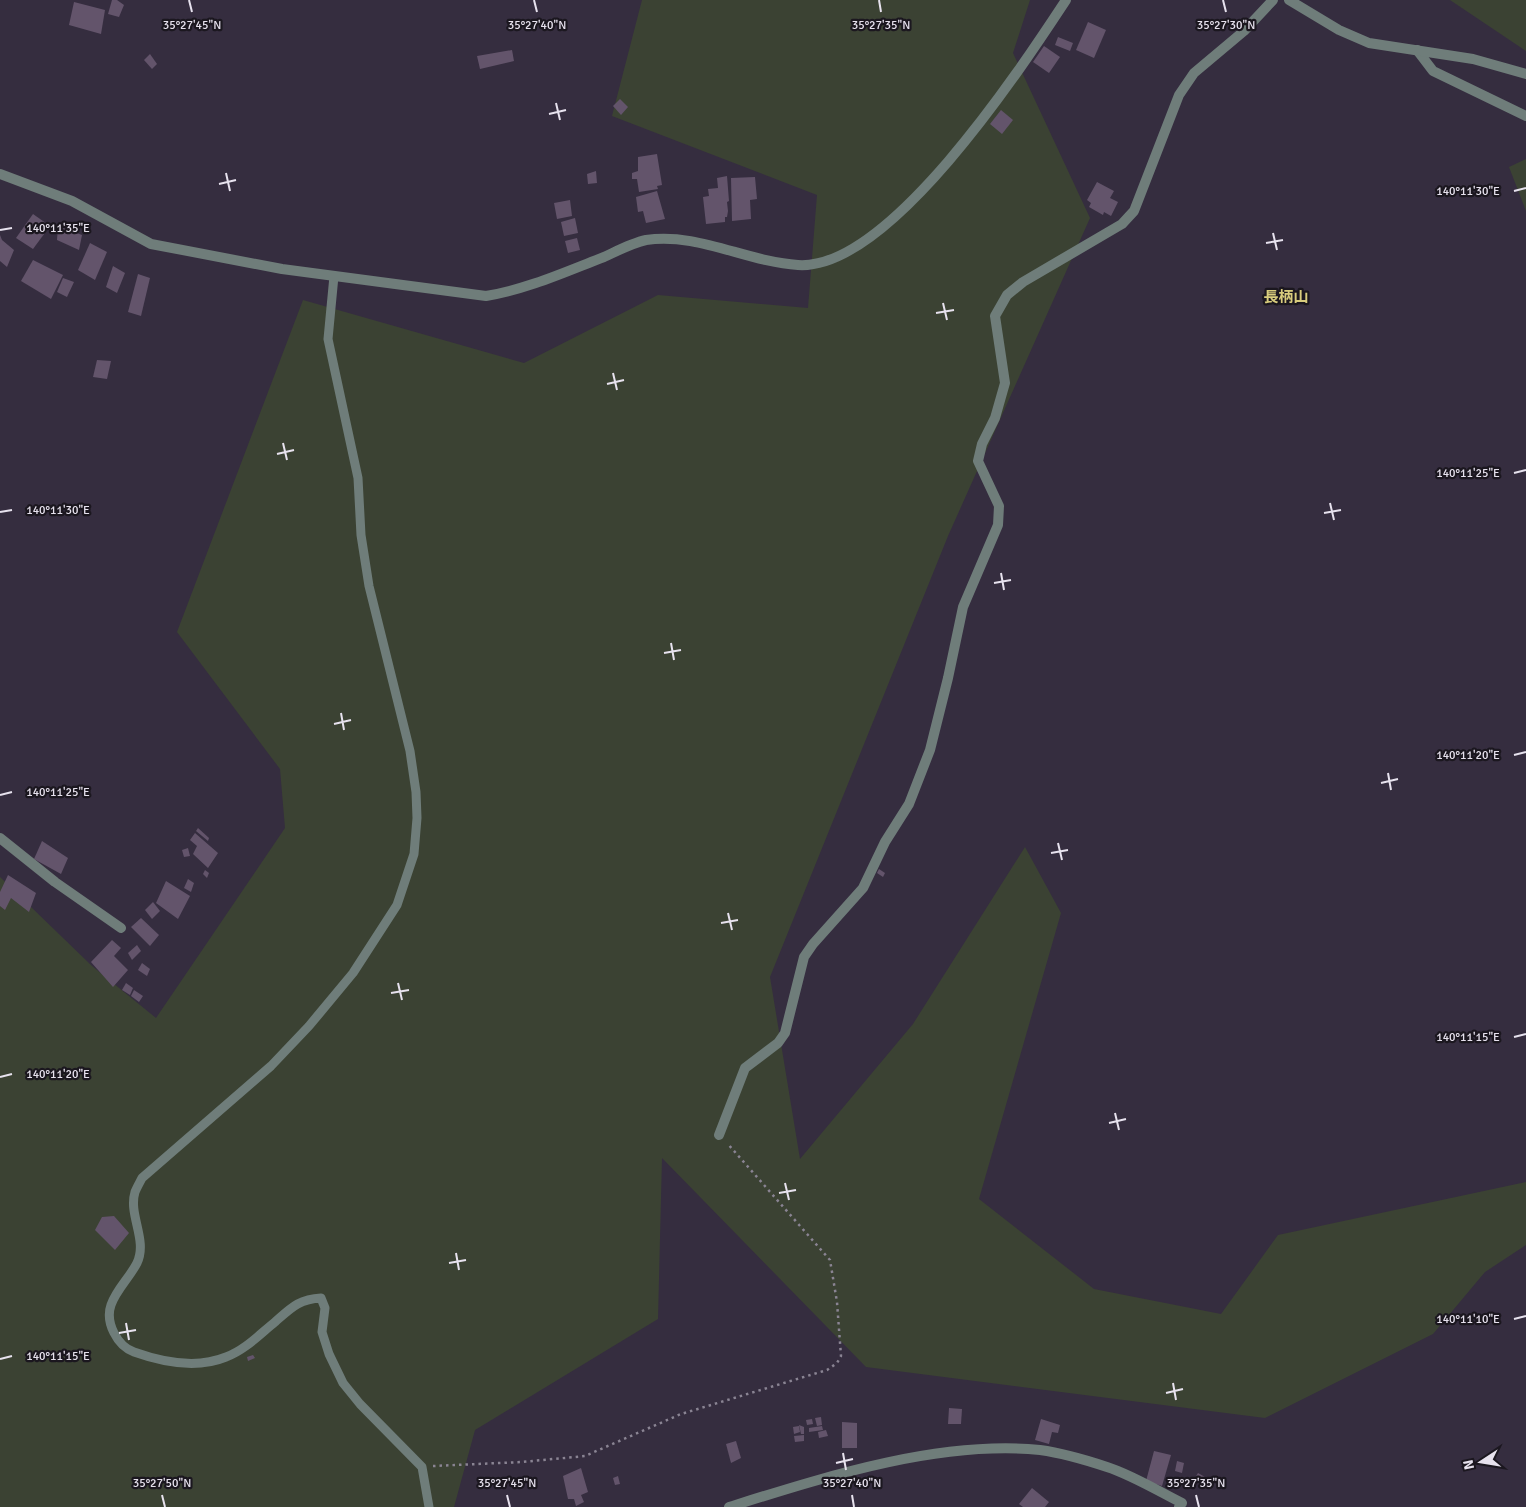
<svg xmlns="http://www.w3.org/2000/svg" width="1526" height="1507" font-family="Signika,'Noto Sans JP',sans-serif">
<rect width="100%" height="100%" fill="#352d3f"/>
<g fill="#3b4233">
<polygon points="642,0 1030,0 1013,53 1090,218 948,536 770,977 800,1159 913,1024 1025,847 1061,913 979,1199 1094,1289 1221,1314 1278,1235 1526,1182 1526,1245 1485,1272 1433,1334 1265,1418 866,1367 662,1158 658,1319 475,1430 454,1507 0,1507 0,877 92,966 156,1018 285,828 280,769 177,632 303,300 524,363 658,295 808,308 817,195 612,116"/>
<polygon points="1450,0 1526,0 1526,51"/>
<polygon points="1526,159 1526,211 1509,167"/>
</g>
<g fill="#63546b">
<polygon points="112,0 117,0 124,5 119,17 108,14"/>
<polygon points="74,2 105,10 101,34 69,25"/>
<polygon points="1088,22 1106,30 1094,58 1076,50"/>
<polygon points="1058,37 1073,43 1070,51 1055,45"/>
<polygon points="1044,46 1060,57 1049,73 1033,62"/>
<polygon points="512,50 514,61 480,69 477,56"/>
<polygon points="150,54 157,64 152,69 144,60"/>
<polygon points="620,99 628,107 621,115 613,106"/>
<polygon points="1001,110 1013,120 1002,134 990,124"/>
<polygon points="657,154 662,185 657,186 658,189 639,192 637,179 632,179 632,173 638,171 638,157"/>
<polygon points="596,171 597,183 588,184 587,174"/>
<polygon points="727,176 729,201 727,202 728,211 727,217 725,217 725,222 706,224 703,197 709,196 708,189 718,188 717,178"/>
<polygon points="755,177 757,199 750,200 751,219 732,221 731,178"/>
<polygon points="1097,182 1114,191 1110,198 1118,202 1111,216 1104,212 1103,215 1089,207 1091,203 1087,200"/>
<polygon points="657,191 665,219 646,223 643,211 638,212 636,197"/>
<polygon points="570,200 572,216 557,219 554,203"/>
<polygon points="33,214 50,226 33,249 16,238"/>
<polygon points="575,218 578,233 564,236 561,222"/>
<polygon points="58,226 82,235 79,250 57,240"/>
<polygon points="0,235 2,240 14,250 7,267 0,261"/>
<polygon points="577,238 580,250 568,253 565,241"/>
<polygon points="90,243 107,252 95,280 78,270"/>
<polygon points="33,260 63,275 51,299 21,281"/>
<polygon points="113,266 125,273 117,293 106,287"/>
<polygon points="138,274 150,278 141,316 128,312"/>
<polygon points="63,278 74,282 67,297 57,292"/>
<polygon points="97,360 111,361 107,379 93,377"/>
<polygon points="198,828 209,838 208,841 196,831"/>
<polygon points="195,833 218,853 208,868 193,854 197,846 190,840"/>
<polygon points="42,841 68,858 61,874 34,859"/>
<polygon points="188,848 190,856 184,857 182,850"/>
<polygon points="879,869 885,873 883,877 877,873"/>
<polygon points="205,870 209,873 207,878 203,874"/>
<polygon points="8,875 36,893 29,912 11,898 5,910 0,906 0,892"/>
<polygon points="188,879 194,883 191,892 184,888"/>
<polygon points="166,881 190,896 178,919 156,903"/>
<polygon points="153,902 160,911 152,919 145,910"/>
<polygon points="141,918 159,935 150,946 131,927"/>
<polygon points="112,940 121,948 114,956 128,970 113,987 91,962"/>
<polygon points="137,945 141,951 132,960 128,953"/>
<polygon points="142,963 150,969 147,976 138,970"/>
<polygon points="126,983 133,988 130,995 122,990"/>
<polygon points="134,990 143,996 139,1002 131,996"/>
<polygon points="114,1216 129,1233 115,1250 95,1230 102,1217"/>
<polygon points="253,1355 255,1358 248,1361 247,1357"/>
<polygon points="949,1408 962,1409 961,1424 948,1424"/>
<polygon points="821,1417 822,1425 817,1426 815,1418"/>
<polygon points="812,1419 813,1424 807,1425 806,1420"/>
<polygon points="1041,1419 1060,1425 1058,1433 1052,1432 1049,1444 1035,1440"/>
<polygon points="842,1422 857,1423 857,1448 842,1448"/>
<polygon points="799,1425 804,1427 804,1434 801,1434"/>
<polygon points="799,1426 800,1432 794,1434 793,1427"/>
<polygon points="822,1426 823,1430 809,1432 809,1428"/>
<polygon points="826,1430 828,1436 819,1438 818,1432"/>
<polygon points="804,1435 804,1441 795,1442 794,1436"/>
<polygon points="736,1441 741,1458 731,1463 726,1444"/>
<polygon points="1154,1451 1171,1455 1162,1486 1146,1481"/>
<polygon points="1177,1461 1184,1463 1182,1473 1175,1471"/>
<polygon points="581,1468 588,1492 581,1495 584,1502 576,1506 574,1499 568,1499 563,1476"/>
<polygon points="1198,1473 1205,1477 1202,1482 1195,1478"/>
<polygon points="618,1476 620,1484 615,1485 613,1478"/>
<polygon points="1032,1488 1049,1502 1045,1507 1023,1507 1019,1504"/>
</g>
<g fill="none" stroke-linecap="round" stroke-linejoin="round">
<polyline stroke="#8a8493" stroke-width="2.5" stroke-dasharray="2.5 4" stroke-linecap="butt" points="433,1466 522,1462 585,1456 681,1414 827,1370 837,1363 841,1356 837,1302 830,1260 727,1143"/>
<path stroke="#6f7d7a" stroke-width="9" d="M334,276L328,339L358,478L361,535L369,586L410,751L416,792L417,818L414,854L397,905L353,973L309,1026L271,1066L142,1178C140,1182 137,1187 135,1192C128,1215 148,1240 137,1263C130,1277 116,1290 111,1305C105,1322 117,1346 134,1352C162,1362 197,1369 226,1357C245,1350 260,1334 275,1322C291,1308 299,1299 321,1298L325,1308L322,1332L329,1354L343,1383L360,1404L422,1467L429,1507"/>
<g stroke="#6f7d7a" stroke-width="10">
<polyline points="1417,50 1433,71 1526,116"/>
<path d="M0,174L72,201L151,244L282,269L486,296C528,289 565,272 604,257C617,251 632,243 646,240C697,232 747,262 798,265C888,271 1020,70 1066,0"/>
<polyline points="0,838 55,882 121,928"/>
<polyline points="719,1135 745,1068 778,1043 785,1033 804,957 813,944 863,888 885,842 909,804 930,750 948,678 963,607 998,525 999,506 978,461 982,444 995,418 1005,383 995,316 1007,295 1023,282 1122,224 1134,211 1179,95 1194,73 1244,31 1273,0"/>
<path d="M729,1507C825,1477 939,1440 1040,1450C1062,1453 1086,1460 1107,1467C1132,1475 1158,1491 1182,1503L1179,1507"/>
</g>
<polyline stroke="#6f7d7a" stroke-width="10" points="1289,0 1339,30 1369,43 1473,59 1526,74"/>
</g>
<path fill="none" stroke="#e7e2ee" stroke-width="2" d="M189,0L192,12M534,0L537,12M879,0L881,12M1223,0L1226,12M556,103L560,120M549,114L566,110M226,173L230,191M219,184L236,180M1514,191L1526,188M0,230L12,228M1273,233L1277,250M1266,243L1283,240M943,303L947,320M936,313L954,310M613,373L617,390M607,384L624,380M283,443L287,460M277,454L294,450M1514,473L1526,470M1330,503L1334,520M0,512L12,510M1324,513L1341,510M1001,573L1004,590M994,583L1011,580M671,643L674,660M664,653L681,650M341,713L344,730M334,724L351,720M1514,755L1526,752M1388,773L1391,790M1381,783L1398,779M0,795L12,792M1058,843L1062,860M1051,853L1068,850M728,913L732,930M721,923L738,920M398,983L402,1000M391,993L409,990M1514,1037L1526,1034M0,1077L12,1074M1115,1113L1119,1130M1109,1123L1126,1119M785,1183L789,1200M779,1193L796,1190M456,1253L459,1270M449,1263L466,1260M1514,1319L1526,1316M126,1323L129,1340M119,1333L136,1330M0,1359L12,1356M1173,1383L1176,1400M1166,1393L1183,1389M843,1453L846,1470M836,1463L853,1459M162,1495L165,1507M507,1495L510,1507M852,1495L854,1507M1196,1495L1199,1507"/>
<g text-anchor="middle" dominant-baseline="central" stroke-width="4.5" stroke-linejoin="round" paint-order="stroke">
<g font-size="15" font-weight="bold" fill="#d8cc7d" stroke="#1b171f">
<text x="1286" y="297">長柄山</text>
</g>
</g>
<g font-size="12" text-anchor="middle" fill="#e7e2ee" stroke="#1b171f" stroke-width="4.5" stroke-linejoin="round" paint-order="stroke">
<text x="192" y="29">35°27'45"N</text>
<text x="537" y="29">35°27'40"N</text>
<text x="881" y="29">35°27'35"N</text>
<text x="1226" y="29">35°27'30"N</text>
<text x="1468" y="195">140°11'30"E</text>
<text x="58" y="232">140°11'35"E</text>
<text x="1468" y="477">140°11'25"E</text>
<text x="58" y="514">140°11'30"E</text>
<text x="1468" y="759">140°11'20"E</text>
<text x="58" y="796">140°11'25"E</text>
<text x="1468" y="1041">140°11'15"E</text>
<text x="58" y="1078">140°11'20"E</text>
<text x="1468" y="1323">140°11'10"E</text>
<text x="58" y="1360">140°11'15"E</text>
<text x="162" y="1487">35°27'50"N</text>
<text x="507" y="1487">35°27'45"N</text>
<text x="852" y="1487">35°27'40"N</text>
<text x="1196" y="1487">35°27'35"N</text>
</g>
<g transform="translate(1481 1462) rotate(258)" stroke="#1b171f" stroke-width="4" paint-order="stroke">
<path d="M0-4L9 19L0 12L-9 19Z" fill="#e7e2ee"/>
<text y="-8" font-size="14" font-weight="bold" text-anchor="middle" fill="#e7e2ee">N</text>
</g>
</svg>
